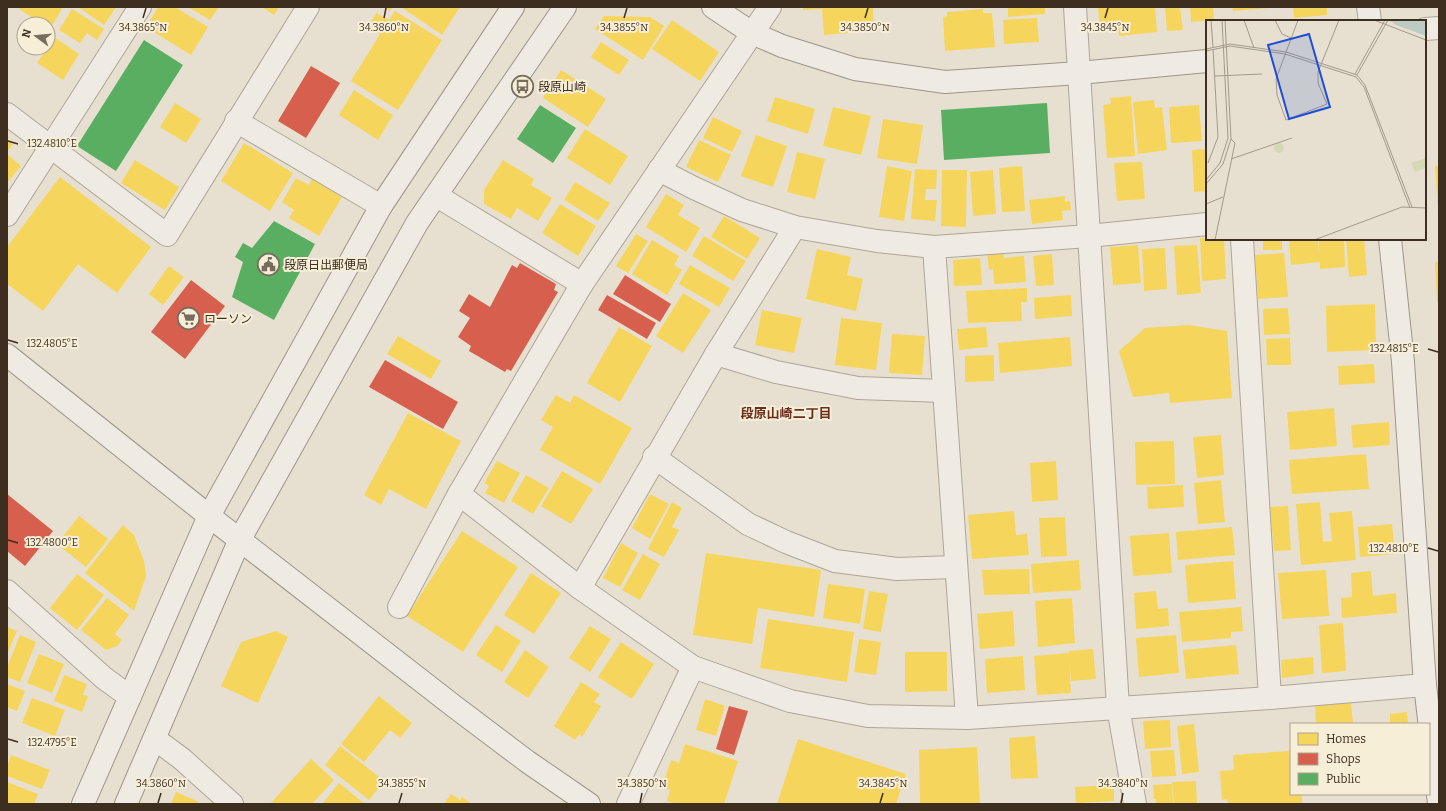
<svg xmlns="http://www.w3.org/2000/svg" width="1446" height="811" font-family="Bitter,'Noto Sans JP',serif">
<rect width="100%" height="100%" fill="#e7e0d1"/>
<g fill="#f6d55c">
<polygon points="20,7 63,7 50,29 48,24 42,24 19,9"/>
<polygon points="78,7 116,7 104,25"/>
<polygon points="158,7 175,7 208,27 191,55 146,27"/>
<polygon points="188,7 219,7 210,20"/>
<polygon points="262,7 279,7 274,15"/>
<polygon points="383,7 393,7 390,11"/>
<polygon points="401,7 460,7 442,35"/>
<polygon points="803,7 873,7 874,31 824,35 822,9 803,10"/>
<polygon points="1008,7 1045,7 1045,14 1008,17"/>
<polygon points="1111,7 1155,7 1157,32 1119,36 1118,26 1100,28 1098,8"/>
<polygon points="1165,7 1180,7 1183,30 1167,31"/>
<polygon points="1190,7 1213,7 1214,20 1191,22"/>
<polygon points="1232,7 1269,7 1269,8 1233,11"/>
<polygon points="1293,7 1327,7 1327,15 1294,18"/>
<polygon points="72,9 104,29 97,40 87,33 80,43 59,30"/>
<polygon points="983,9 983,13 992,13 995,47 945,51 943,17 947,16 947,12"/>
<polygon points="395,11 442,40 398,110 351,81 380,34 368,27 376,13 389,20"/>
<polygon points="604,16 650,17 664,26 643,60 595,29"/>
<polygon points="1037,18 1039,42 1004,44 1003,20"/>
<polygon points="672,20 719,52 700,81 652,49"/>
<polygon points="54,37 79,54 63,80 37,63"/>
<polygon points="601,42 629,60 619,75 591,57"/>
<polygon points="561,70 606,99 588,127 543,98"/>
<polygon points="354,90 393,115 378,140 339,115"/>
<polygon points="1131,96 1135,156 1107,158 1103,105 1111,104 1110,98"/>
<polygon points="775,97 815,109 808,134 767,121"/>
<polygon points="1154,100 1155,108 1162,107 1167,150 1138,154 1133,102"/>
<polygon points="175,103 201,119 186,143 160,127"/>
<polygon points="1199,105 1202,141 1171,143 1169,107"/>
<polygon points="833,107 871,116 861,155 823,146"/>
<polygon points="713,117 742,131 732,152 703,138"/>
<polygon points="883,119 923,125 917,164 877,158"/>
<polygon points="585,129 628,156 610,185 567,158"/>
<polygon points="756,135 787,146 773,187 741,176"/>
<polygon points="7,139 13,144 7,152"/>
<polygon points="699,140 731,155 718,182 686,167"/>
<polygon points="244,143 293,173 270,211 221,181"/>
<polygon points="1207,149 1207,191 1194,192 1192,150"/>
<polygon points="797,152 825,159 815,199 787,192"/>
<polygon points="7,154 21,166 7,183"/>
<polygon points="135,160 179,187 165,210 121,183"/>
<polygon points="503,160 534,179 531,185 552,198 538,221 517,208 511,219 484,204 484,190"/>
<polygon points="1142,162 1145,199 1117,201 1114,163"/>
<polygon points="887,166 912,171 904,221 879,217"/>
<polygon points="1022,166 1025,211 1002,212 999,168"/>
<polygon points="1435,166 1439,166 1439,209 1438,210"/>
<polygon points="915,169 937,170 936,189 926,189 925,200 937,200 935,221 911,219"/>
<polygon points="942,170 967,170 966,227 941,226"/>
<polygon points="993,170 996,214 973,216 970,172"/>
<polygon points="60,177 151,247 117,293 78,264 43,311 7,284 7,247"/>
<polygon points="296,178 309,185 312,179 342,197 319,236 289,218 294,210 282,202"/>
<polygon points="575,182 610,203 598,221 564,200"/>
<polygon points="666,194 684,205 678,215 700,228 686,252 646,227"/>
<polygon points="1065,196 1065,202 1070,201 1071,210 1062,211 1063,220 1032,224 1029,200"/>
<polygon points="560,204 596,226 578,256 542,233"/>
<polygon points="724,216 760,238 747,259 711,237"/>
<polygon points="636,234 648,241 628,273 616,266"/>
<polygon points="704,236 746,261 733,281 692,256"/>
<polygon points="1200,238 1224,239 1226,279 1202,281"/>
<rect x="1263" y="239" width="19" height="11"/>
<polygon points="1289,239 1318,239 1319,255 1319,239 1344,239 1345,267 1320,269 1320,262 1291,265"/>
<polygon points="1346,239 1364,239 1367,275 1349,277"/>
<polygon points="652,240 679,256 674,265 682,270 667,295 632,274"/>
<polygon points="1138,245 1141,283 1113,285 1110,247"/>
<polygon points="1197,245 1201,293 1177,295 1174,246"/>
<polygon points="1165,248 1167,289 1144,291 1142,249"/>
<polygon points="817,249 851,257 847,275 863,279 856,311 806,299"/>
<polygon points="1003,251 1004,258 1024,256 1026,282 994,284 993,269 989,270 987,253"/>
<polygon points="1284,253 1288,297 1258,299 1255,255"/>
<polygon points="1052,254 1054,285 1036,286 1033,256"/>
<polygon points="980,258 982,285 954,286 953,260"/>
<polygon points="1435,262 1439,262 1439,303 1437,302"/>
<polygon points="690,265 730,288 719,307 679,284"/>
<polygon points="169,266 184,277 163,305 149,294"/>
<polygon points="1027,288 1027,302 1021,302 1022,321 968,323 966,291"/>
<polygon points="683,293 711,310 683,353 656,336"/>
<polygon points="1071,295 1072,316 1035,319 1034,298"/>
<polygon points="1375,304 1376,350 1327,352 1326,306"/>
<polygon points="1288,308 1290,334 1264,335 1263,309"/>
<polygon points="762,310 802,318 794,353 755,345"/>
<polygon points="841,318 882,323 876,370 835,365"/>
<polygon points="1189,325 1227,331 1232,398 1170,403 1169,393 1133,397 1119,351 1145,328"/>
<polygon points="619,327 652,346 620,402 587,383"/>
<polygon points="986,327 988,347 959,350 957,329"/>
<polygon points="892,334 925,336 922,375 889,373"/>
<polygon points="398,336 441,361 431,379 387,354"/>
<polygon points="1070,337 1072,366 1000,373 998,343"/>
<polygon points="1290,338 1291,365 1267,365 1266,339"/>
<polygon points="994,355 994,381 965,382 965,356"/>
<polygon points="1374,364 1375,383 1339,385 1338,366"/>
<polygon points="556,395 570,403 574,395 632,428 600,484 540,450 553,427 541,420"/>
<polygon points="1334,408 1337,446 1290,450 1287,412"/>
<polygon points="408,413 461,441 426,509 389,489 381,505 364,495"/>
<polygon points="1389,422 1390,445 1353,448 1351,425"/>
<polygon points="1221,435 1224,475 1197,478 1193,437"/>
<polygon points="1174,441 1175,484 1136,485 1135,442"/>
<polygon points="1366,454 1369,489 1292,494 1289,460"/>
<polygon points="497,461 520,473 504,503 485,493 489,486 484,483"/>
<polygon points="1056,461 1058,500 1032,502 1030,463"/>
<polygon points="562,471 593,489 571,524 541,506"/>
<polygon points="526,475 549,488 533,514 511,501"/>
<polygon points="1221,480 1225,522 1198,524 1194,483"/>
<polygon points="1183,485 1184,507 1148,509 1147,487"/>
<polygon points="650,494 669,504 650,539 632,528"/>
<polygon points="672,502 682,508 672,527 679,530 664,557 648,549"/>
<polygon points="1320,502 1323,542 1332,541 1329,513 1352,511 1356,560 1301,565 1296,504"/>
<polygon points="1288,506 1291,550 1274,551 1270,507"/>
<polygon points="1014,511 1016,535 1027,534 1029,555 972,559 968,515"/>
<polygon points="79,516 108,539 86,567 57,544"/>
<polygon points="1065,517 1067,556 1041,557 1039,518"/>
<polygon points="1392,524 1395,554 1360,557 1358,527"/>
<polygon points="123,525 134,535 144,561 146,576 134,611 85,573"/>
<polygon points="1232,527 1235,555 1178,560 1176,532"/>
<polygon points="462,531 518,567 463,652 407,616"/>
<polygon points="1169,533 1172,573 1133,576 1130,536"/>
<polygon points="621,543 638,553 620,587 603,578"/>
<polygon points="706,553 821,570 814,617 758,608 752,644 693,635"/>
<polygon points="643,554 660,564 640,600 622,590"/>
<polygon points="1079,560 1081,590 1033,593 1031,564"/>
<polygon points="1233,561 1236,599 1188,603 1185,565"/>
<polygon points="1029,569 1030,594 984,595 982,570"/>
<polygon points="1326,570 1329,616 1282,619 1278,573"/>
<polygon points="1371,571 1373,596 1396,593 1397,613 1342,618 1341,598 1352,597 1351,573"/>
<polygon points="531,573 561,593 534,634 504,615"/>
<polygon points="77,574 104,595 77,630 50,608"/>
<polygon points="828,584 865,589 860,624 823,618"/>
<polygon points="869,591 888,594 881,632 863,629"/>
<polygon points="1156,591 1158,609 1168,608 1169,626 1136,629 1134,593"/>
<polygon points="107,598 129,615 115,634 122,640 117,646 106,650 81,630"/>
<polygon points="1072,598 1075,643 1038,647 1035,601"/>
<polygon points="1241,607 1243,631 1231,632 1231,638 1182,642 1179,612"/>
<polygon points="1013,611 1015,646 980,649 977,614"/>
<polygon points="768,619 854,632 847,682 760,668"/>
<polygon points="1343,623 1346,671 1322,673 1319,625"/>
<polygon points="496,625 521,641 502,672 476,655"/>
<polygon points="590,626 611,639 590,672 569,658"/>
<polygon points="7,627 17,631 7,655"/>
<polygon points="276,631 288,637 258,703 221,686 241,642"/>
<polygon points="20,635 36,642 20,682 7,677 7,667"/>
<polygon points="1176,635 1179,673 1139,677 1136,638"/>
<polygon points="859,639 881,642 876,675 854,672"/>
<polygon points="621,642 654,664 632,699 598,677"/>
<polygon points="1236,645 1239,674 1186,679 1183,650"/>
<polygon points="1093,649 1096,679 1071,681 1069,659 1071,693 1037,695 1034,656 1069,653 1069,651"/>
<polygon points="525,650 549,667 528,698 504,682"/>
<polygon points="905,652 947,652 947,691 905,692"/>
<polygon points="39,654 64,664 52,693 27,683"/>
<polygon points="1023,656 1025,690 987,693 985,659"/>
<polygon points="1313,657 1314,674 1282,678 1281,660"/>
<polygon points="64,675 87,684 83,695 88,696 82,712 54,701"/>
<polygon points="581,682 600,694 594,702 601,706 582,737 579,734 575,740 554,726"/>
<polygon points="7,684 25,691 17,711 7,707"/>
<polygon points="379,696 412,723 400,738 390,730 364,762 341,744"/>
<polygon points="32,698 65,710 55,736 22,723"/>
<polygon points="705,699 725,706 716,736 696,730"/>
<polygon points="1351,703 1353,724 1316,724 1315,706"/>
<polygon points="1407,712 1408,724 1390,724 1390,714"/>
<polygon points="1170,720 1171,747 1145,749 1143,721"/>
<polygon points="1194,724 1199,772 1182,774 1177,726"/>
<polygon points="1035,736 1038,778 1011,779 1009,738"/>
<polygon points="798,739 906,774 896,804 777,804"/>
<polygon points="685,744 738,761 724,804 677,804 667,801 670,790 662,788 671,760 679,763"/>
<polygon points="340,746 384,781 369,800 325,765"/>
<polygon points="977,747 980,804 920,804 919,750"/>
<polygon points="1174,750 1176,776 1152,777 1150,751"/>
<polygon points="1289,751 1291,768 1291,794 1302,794 1302,804 1228,804 1227,799 1222,800 1220,771 1234,770 1233,755"/>
<polygon points="11,755 50,770 42,789 7,776 7,767"/>
<polygon points="311,759 334,780 312,804 270,804"/>
<polygon points="1196,781 1197,804 1174,804 1172,782"/>
<polygon points="7,782 38,794 34,804 7,804"/>
<polygon points="339,783 365,804 322,804"/>
<polygon points="1172,784 1173,804 1156,804 1156,799 1154,799 1153,785"/>
<polygon points="1114,785 1114,801 1076,803 1075,787"/>
<polygon points="176,792 199,802 198,804 171,804"/>
<polygon points="451,794 460,800 462,797 472,804 444,804"/>
</g>
<g fill="#d6604d">
<polygon points="311,66 340,83 306,138 278,121"/>
<polygon points="520,263 556,284 554,290 558,292 511,371 507,369 505,372 469,351 471,346 458,337 470,318 459,311 469,294 490,307 512,265 517,268"/>
<polygon points="625,275 671,304 660,322 613,294"/>
<polygon points="191,280 225,306 185,359 151,332"/>
<polygon points="607,295 656,323 647,339 598,310"/>
<polygon points="385,360 458,402 443,429 369,387"/>
<polygon points="7,494 53,531 25,566 7,551"/>
<polygon points="729,706 748,711 734,755 716,749"/>
</g>
<g fill="#5aae61">
<polygon points="144,40 183,65 116,171 77,146"/>
<polygon points="1047,103 1050,153 944,160 941,110"/>
<polygon points="540,105 576,128 553,163 517,139"/>
<polygon points="274,221 315,244 274,320 232,297 243,262 235,257 243,243 252,248"/>
</g>
<g fill="none" stroke-linecap="round" stroke-linejoin="round">
<defs>
<g id="street">
<polyline points="1075,7 1118,707 1135,804"/>
<polyline points="1368,7 1370,21"/>
<polyline points="1425,29 1439,28"/>
<polyline points="7,114 167,235 308,7"/>
<polyline points="236,121 381,206"/>
<polyline points="659,170 694,188 742,210 795,227 877,241 934,247 1089,236 1207,224"/>
<polyline points="437,196 582,284"/>
<polyline points="7,215 140,7"/>
<polyline points="1242,239 1270,698"/>
<polyline points="934,247 967,718"/>
<polyline points="716,354 776,372 858,388 944,391"/>
<polyline points="654,457 748,524 786,542 835,561 897,569 955,567"/>
<polyline points="459,494 580,588 693,667 790,701 868,716 967,718 1270,698 1425,685"/>
<polyline points="580,588 716,354 795,227"/>
<polyline points="7,591 104,678 130,697"/>
<polyline points="399,607 459,494 582,284 770,7"/>
<polyline points="155,739 182,759 232,804"/>
<polyline points="628,804 693,667"/>
</g>
<g id="secondary">
<polyline points="713,7 752,33 782,46 855,69 945,82 1079,73 1207,61"/>
<polyline points="1390,239 1403,362 1425,685 1439,804"/>
<polyline points="7,355 209,516 455,707 528,762 589,804"/>
<polyline points="83,804 209,516 381,206 513,7"/>
<polyline points="126,804 240,539 417,223 565,7"/>
</g>
</defs>
<use href="#street" stroke="#ada599" stroke-width="24"/>
<use href="#secondary" stroke="#9c958a" stroke-width="24"/>
<use href="#street" stroke="#efebe3" stroke-width="22"/>
<use href="#secondary" stroke="#efebe3" stroke-width="22"/>
</g>
<path fill="none" stroke="#3d2e20" stroke-width="1.5" d="M143,18L146,8M384,18L386,8M624,18L627,8M865,18L868,8M1105,18L1108,8M8,141L18,144M8,340L18,343M1428,349L1438,352M8,540L18,543M1428,548L1438,551M8,739L18,742M158,803L161,793M399,803L402,793M640,803L642,793M880,803L883,793M1121,803L1123,793"/>
<defs>
<symbol id="bus-ring" viewBox="-11 -11 22 22"><circle r="9.5" fill="#f7eed8" stroke="#786c5e" stroke-width="1.5"/><path d="M-5-6H5V4H4V6H2V4H-2V6H-4V4H-5ZM-3.5-4V0h7V-4ZM-3.5 1.2v1.5H-2V1.2ZM2 1.2v1.5H3.5V1.2Z" fill="#786c5e"/></symbol>
<symbol id="civic-ring" viewBox="-11 -11 22 22"><circle r="9.5" fill="#f7eed8" stroke="#786c5e" stroke-width="1.5"/><path d="M-.6-6.5H3V-4.5H.6V-3L4-1V1h2V6H-6V1h2V-1L-.6-3ZM-1.2 2.5V6h2.4V2.5Z" fill="#786c5e"/></symbol>
<symbol id="supermarket-ring" viewBox="-11 -11 22 22"><circle r="9.5" fill="#f7eed8" stroke="#786c5e" stroke-width="1.5"/><path d="M-6-5.5h2.5l.6 2H6L4.5 2H-2.5L-4.4-4H-6ZM-1.5 3.2a1.3 1.3 0 1 0 .1 0ZM3 3.2a1.3 1.3 0 1 0 .1 0Z" fill="#786c5e"/></symbol>
</defs>
<g fill-rule="evenodd">
<use href="#bus-ring" x="510" y="74" width="25" height="25"/>
<use href="#civic-ring" x="256" y="252" width="25" height="25"/>
<use href="#supermarket-ring" x="176" y="306" width="25" height="25"/>
</g>
<g text-anchor="middle" dominant-baseline="central" stroke-width="4" stroke-linejoin="round" paint-order="stroke">
<g font-size="12" fill="#3d2e20" stroke="#f7eed8" text-anchor="start">
<text x="538" y="87">段原山崎</text>
<text x="284" y="265">段原日出郵便局</text>
<text x="204" y="319">ローソン</text>
</g>
<g font-size="13" font-weight="bold" fill="#6b2e1e" stroke="#f7eed8">
<text x="786" y="413">段原山崎二丁目</text>
</g>
</g>
<g transform="translate(1206 20)">
<rect width="220" height="220" fill="#e7e0d1"/>
<path d="M68 128a5 5 0 1 1 10 0a5 5 0 1 1-10 0ZM220,138V148L209,152L205,143Z" fill="#d6d7b3"/>
<path d="M183,0H220V16L190,5Z" fill="#bcccc2"/>
<path fill="none" stroke="#a3998a" stroke-width="1" d="M5,0L7,27M38,0L48,28M69,0L76,14L85,18M92,0L70,59L71,75L80,100L121,84L112,63V52L133,0M168,0L220,20M0,29L24,24L80,32L151,55L159,65L206,187M0,31L24,26L79,34L150,57L158,67L204,188M149,54L179,0M151,55L182,0M9,56L56,54M25,139L86,118M2,143L12,117L7,29M0,160L14,143L22,118L16,0M0,164L17,144L25,119L19,0M0,184L17,177M9,220L29,123L25,119M108,220L196,187L220,188"/>
<path fill="#1d4ed8" fill-opacity="0.15" stroke="#1d4ed8" stroke-width="2" d="M103,14L124,87L83,99L62,25Z"/>
<rect width="220" height="220" fill="none" stroke="#3d2e20" stroke-width="2"/>
</g>
<g font-size="10" text-anchor="middle" fill="#3d2e20" stroke="#f7eed8" stroke-width="4" stroke-linejoin="round" paint-order="stroke">
<text x="143" y="31">34.3865°N</text>
<text x="384" y="31">34.3860°N</text>
<text x="624" y="31">34.3855°N</text>
<text x="865" y="31">34.3850°N</text>
<text x="1105" y="31">34.3845°N</text>
<text x="52" y="147">132.4810°E</text>
<text x="52" y="347">132.4805°E</text>
<text x="1394" y="352">132.4815°E</text>
<text x="52" y="546">132.4800°E</text>
<text x="1394" y="552">132.4810°E</text>
<text x="52" y="746">132.4795°E</text>
<text x="161" y="787">34.3860°N</text>
<text x="402" y="787">34.3855°N</text>
<text x="642" y="787">34.3850°N</text>
<text x="883" y="787">34.3845°N</text>
<text x="1123" y="787">34.3840°N</text>
</g>
<rect width="1446" height="811" fill="none" stroke="#3d2e20" stroke-width="16"/>
<rect x="1290" y="723" width="140" height="72" fill="#f7eed8" stroke="#ada18e"/>
<rect x="1298" y="733" width="20" height="12" fill="#f6d55c" stroke="#ada18e"/>
<text x="1326" y="743" font-size="12" fill="#3d2e20">Homes</text>
<rect x="1298" y="753" width="20" height="12" fill="#d6604d" stroke="#ada18e"/>
<text x="1326" y="763" font-size="12" fill="#3d2e20">Shops</text>
<rect x="1298" y="773" width="20" height="12" fill="#5aae61" stroke="#ada18e"/>
<text x="1326" y="783" font-size="12" fill="#3d2e20">Public</text>
<g transform="translate(36 36) rotate(286)"><circle r="19" fill="#f7eed8" stroke="#ada18e"/>
<path d="M0-3L7 15L0 10L-7 15Z" fill="#786c5e"/>
<text y="-6" font-size="11" font-weight="bold" text-anchor="middle" fill="#3d2e20">N</text>
</g>
</svg>
